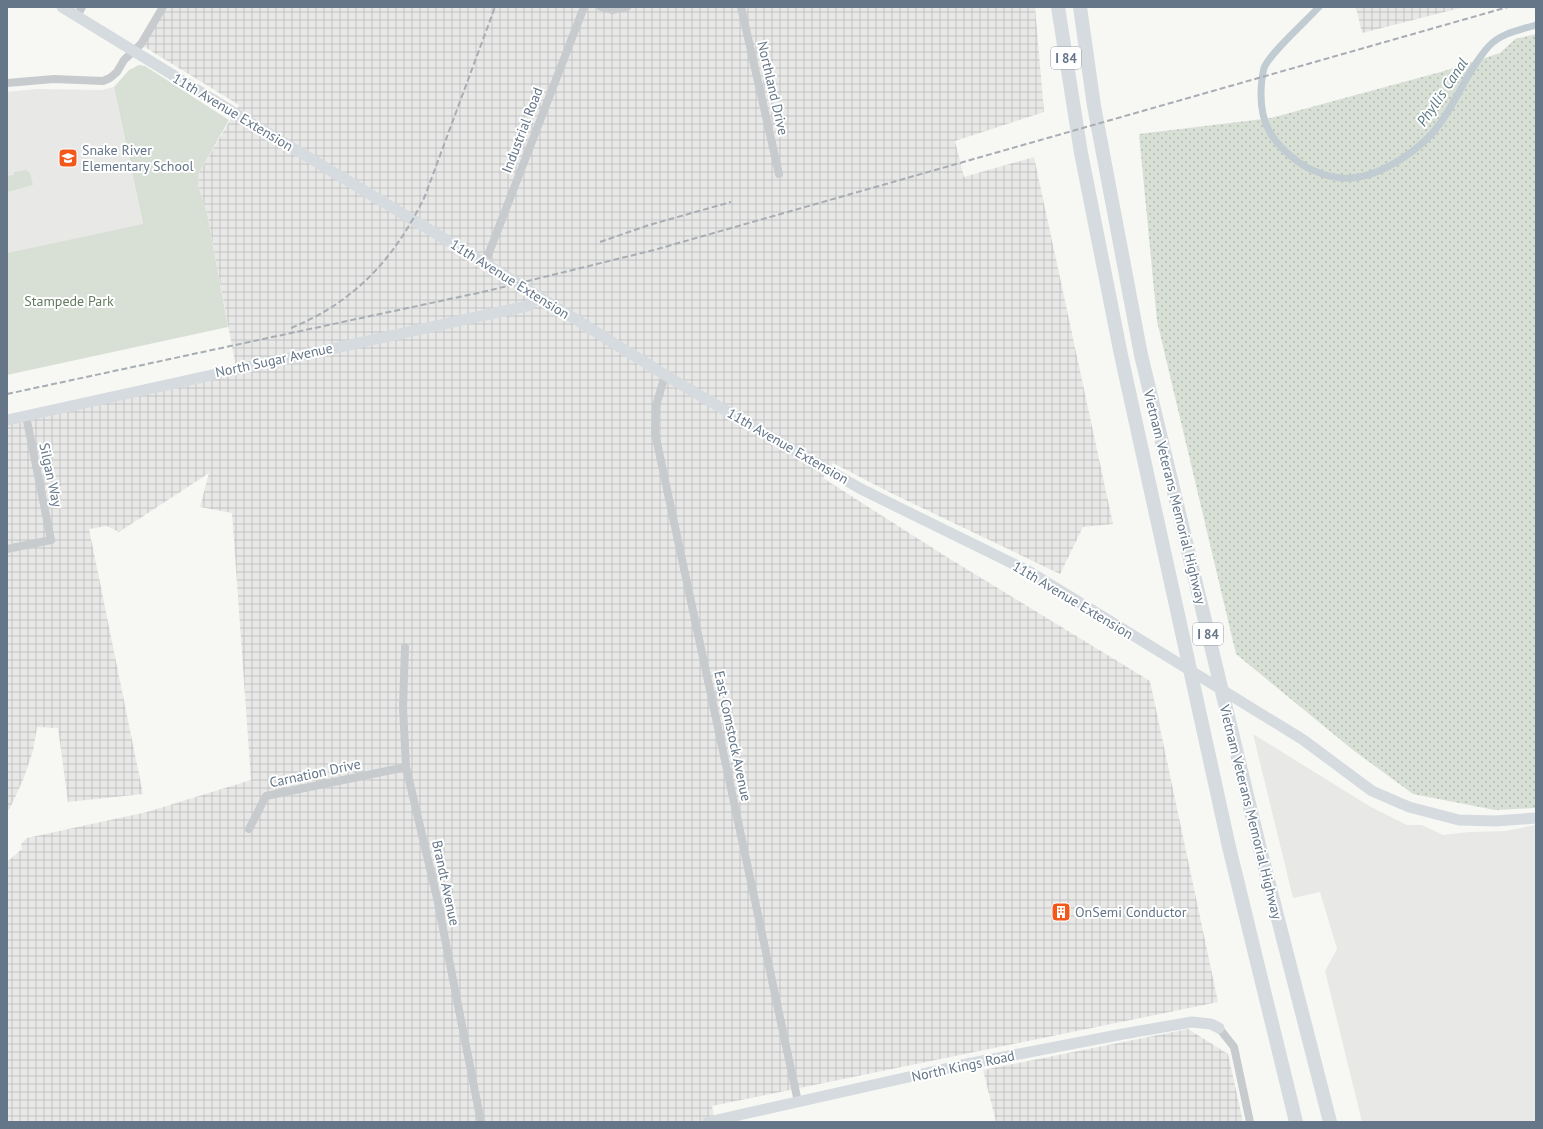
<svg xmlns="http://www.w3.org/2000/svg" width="1543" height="1129" font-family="'PT Sans',sans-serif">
<defs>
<pattern id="industrial-grid" width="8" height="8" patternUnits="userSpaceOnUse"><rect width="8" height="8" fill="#e8e9e7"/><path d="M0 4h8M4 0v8" fill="none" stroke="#c0c1c1"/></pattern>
<pattern id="grass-dots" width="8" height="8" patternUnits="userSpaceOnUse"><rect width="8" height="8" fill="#d8e0d5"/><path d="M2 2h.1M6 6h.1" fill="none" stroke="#b3bab3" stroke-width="1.8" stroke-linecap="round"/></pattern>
</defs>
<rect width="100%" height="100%" fill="#f7f8f4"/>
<g fill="#e8e9e7">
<polygon points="114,87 143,225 7,253 7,92 37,89 102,90"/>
<polygon points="1253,734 1371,807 1407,825 1422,825 1443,835 1469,832 1505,831 1536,825 1536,1122 1362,1122 1325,971 1337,949 1320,892 1293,898"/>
</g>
<g fill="url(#industrial-grid)">
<polygon points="167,7 1035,7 1044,112 955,141 964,177 1034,157 1113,524 1083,527 1060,574 891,493 833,463 823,478 942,554 1150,681 1218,1002 712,1106 715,1122 7,1122 7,862 22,849 21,844 27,838 147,812 251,780 232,513 200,507 209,473 119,532 107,526 89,529 143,794 68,802 58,728 37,727 33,751 23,780 9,810 7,810 7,425 237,373 207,213 198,185 199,173 239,105 143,46"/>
<polygon points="1356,7 1464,7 1362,33"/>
<polygon points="1188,1029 1228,1054 1243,1122 996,1122 983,1070"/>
</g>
<polygon fill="url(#grass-dots)" points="1536,34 1536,808 1495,810 1413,794 1353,750 1236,654 1157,321 1139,134 1271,118 1444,71 1500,53 1515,39"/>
<g fill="#d8e0d5">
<polygon points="139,65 145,66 229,120 199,173 198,185 207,213 228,327 7,375 7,253 143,224 114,87 129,70"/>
<polygon points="26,170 30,173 33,185 7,192 7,176 14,175 14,172"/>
</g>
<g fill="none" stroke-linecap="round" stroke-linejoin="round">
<path stroke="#c1ccd2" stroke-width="7" d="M1319,7C1307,20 1269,54 1264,68C1262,76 1261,86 1261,95C1261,125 1273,143 1297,161C1310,171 1334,180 1351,178C1382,176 1424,148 1441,122C1458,98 1469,68 1489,46C1501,33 1520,30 1536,25"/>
<g stroke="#c7cbce" stroke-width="8">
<polyline points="601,7 612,10 627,7"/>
<polyline points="741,7 779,174"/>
<polyline points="77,16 82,7"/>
<polyline points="7,83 54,79 103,81 110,78 117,72 124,60 141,44 163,7"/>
<polyline points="485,263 584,7"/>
<polyline points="665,375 656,406 655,433 798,1102"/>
<polyline points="7,549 51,540 26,416"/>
<polyline points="405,647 403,707 406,767 437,898 481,1122"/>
<polyline points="249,829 266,796 406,767"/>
<polyline points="1219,1028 1234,1047 1250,1122"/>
</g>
<g stroke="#d6dbe0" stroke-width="11">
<polyline points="62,7 256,126 485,263 665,375 752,426 861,489 1030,572 1302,739 1372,791 1409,807 1459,820 1495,821 1536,818"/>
<polyline points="7,420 527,306 540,297"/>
<polyline points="708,1122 962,1065 1123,1034 1192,1022 1211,1024 1219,1028"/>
</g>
<g stroke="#d6dbe0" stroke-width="14">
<polyline points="1058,7 1081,153 1121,355 1229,847 1296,1122"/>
<polyline points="1080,7 1094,106 1141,355 1259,845 1330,1122"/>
</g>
<g stroke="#a7adb3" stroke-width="2" stroke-dasharray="6 3" stroke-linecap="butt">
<polyline points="600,242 649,225 731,202"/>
<path d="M291,328C355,302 395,258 425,196L495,7"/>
<polyline points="7,394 487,291 654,250 1508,7"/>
</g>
</g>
<defs>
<symbol id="school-square" viewBox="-11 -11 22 22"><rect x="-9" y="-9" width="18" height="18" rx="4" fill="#f35719" stroke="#fff"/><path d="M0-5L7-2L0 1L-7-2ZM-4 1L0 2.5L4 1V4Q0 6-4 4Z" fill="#fff"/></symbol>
<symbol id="building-square" viewBox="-11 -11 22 22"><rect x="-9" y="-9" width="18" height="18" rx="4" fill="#f35719" stroke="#fff"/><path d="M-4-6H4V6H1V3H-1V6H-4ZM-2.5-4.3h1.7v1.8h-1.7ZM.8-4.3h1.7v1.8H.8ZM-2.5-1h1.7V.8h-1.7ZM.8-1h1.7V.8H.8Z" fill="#fff"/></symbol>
</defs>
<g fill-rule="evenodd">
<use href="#school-square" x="57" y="147" width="22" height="22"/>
<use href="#building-square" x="1050" y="901" width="22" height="22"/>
</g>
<g text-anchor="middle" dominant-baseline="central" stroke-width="4" stroke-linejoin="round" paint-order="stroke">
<g fill="#fff" stroke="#929fac" stroke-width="1">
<rect x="1051" y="47" width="30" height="22" rx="3"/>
<rect x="1193" y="623" width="30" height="22" rx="3"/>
</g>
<g font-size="13" font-weight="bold" fill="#647688">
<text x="1066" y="58">I 84</text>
<text x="1208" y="634">I 84</text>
</g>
<g font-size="14" fill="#647688" stroke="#fff">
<text transform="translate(773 88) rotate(77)">Northland Drive</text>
<text transform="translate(233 112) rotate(31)">11th Avenue Extension</text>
<text transform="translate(522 130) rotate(-69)">Industrial Road</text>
<text transform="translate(510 279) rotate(32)">11th Avenue Extension</text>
<text transform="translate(274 360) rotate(-12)">North Sugar Avenue</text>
<text transform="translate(788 446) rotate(30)">11th Avenue Extension</text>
<text transform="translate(51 475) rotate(78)">Silgan Way</text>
<text transform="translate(1175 497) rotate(76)">Vietnam Veterans Memorial Highway</text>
<text transform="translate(1073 600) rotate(31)">11th Avenue Extension</text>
<text transform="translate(733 736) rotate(78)">East Comstock Avenue</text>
<text transform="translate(315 773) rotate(-12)">Carnation Drive</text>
<text transform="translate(1251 812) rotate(76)">Vietnam Veterans Memorial Highway</text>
<text transform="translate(446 883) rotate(78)">Brandt Avenue</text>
<text transform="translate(963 1066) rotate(-12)">North Kings Road</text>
</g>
<g font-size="14" fill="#647688" stroke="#fff" text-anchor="start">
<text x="82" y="150">Snake River<tspan x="82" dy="16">Elementary School</tspan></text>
<text x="1075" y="912">OnSemi Conductor</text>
</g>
<g font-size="14" fill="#637a5f" stroke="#fff">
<text x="69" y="301">Stampede Park</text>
</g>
<g font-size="15" font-style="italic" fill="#5f7884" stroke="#fff">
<text transform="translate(1442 92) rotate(-56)">Phyllis Canal</text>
</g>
</g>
<rect width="1543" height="1129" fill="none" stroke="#647688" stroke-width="16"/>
</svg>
